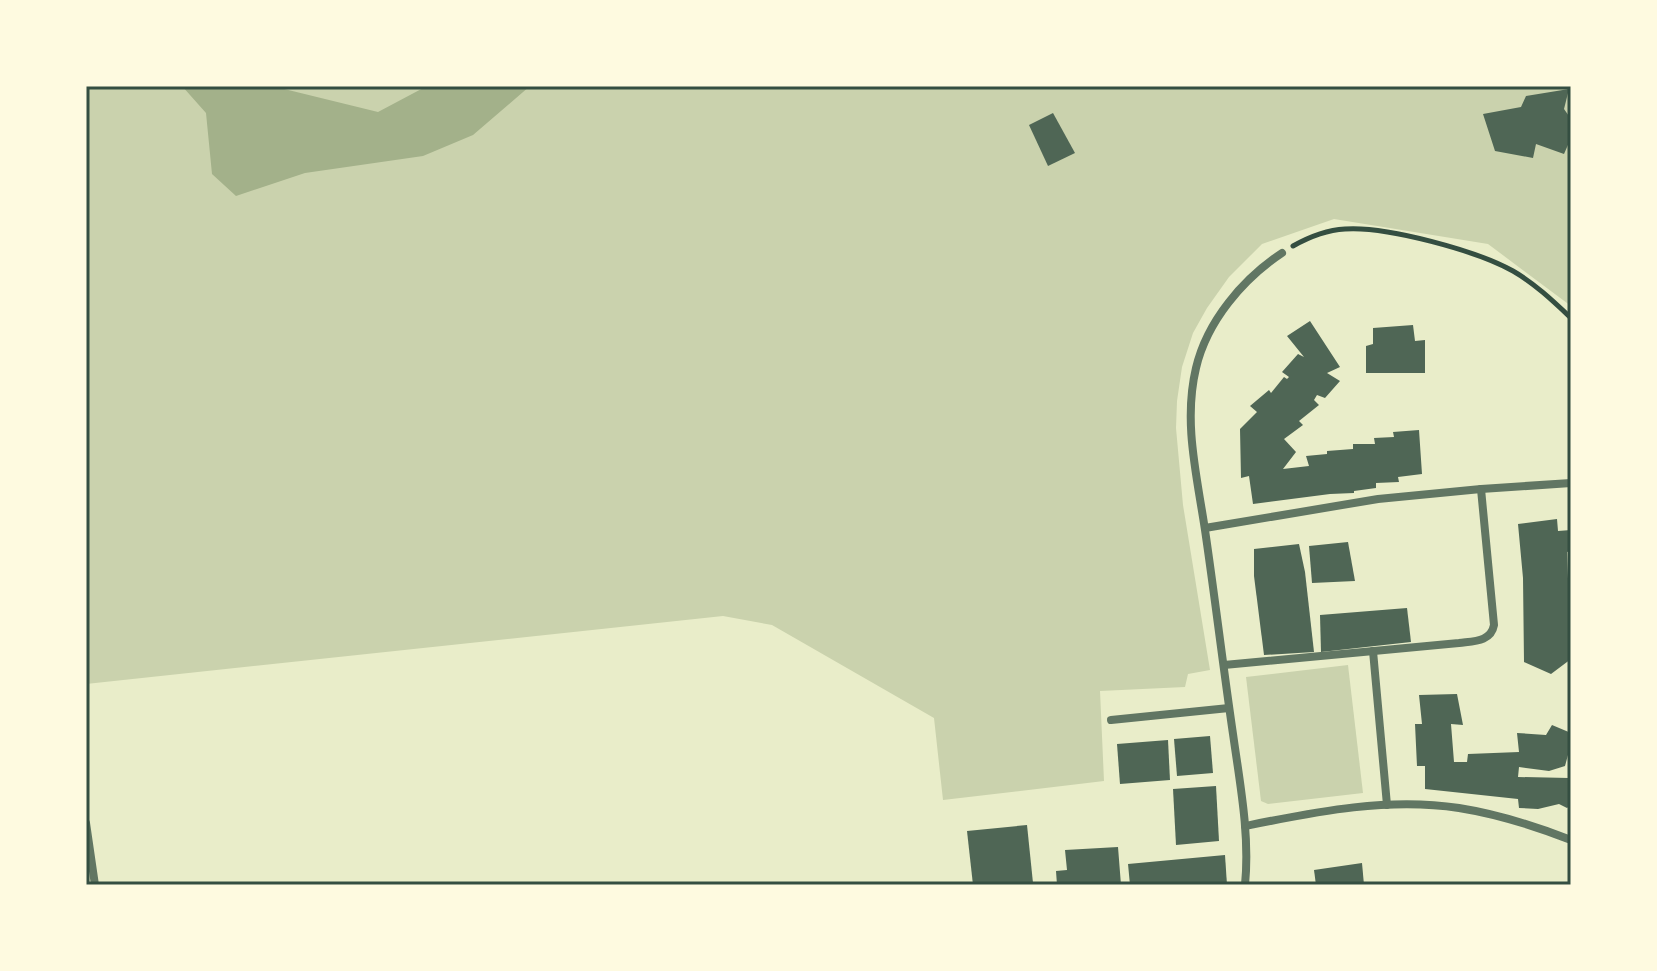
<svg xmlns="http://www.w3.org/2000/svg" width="1657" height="971" font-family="Literata,serif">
<rect width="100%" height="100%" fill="#e9edc9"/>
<g fill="#cad2ad">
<polygon points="86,86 1571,86 1571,306 1488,244 1334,219 1262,244 1229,277 1207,308 1193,333 1182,367 1177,401 1176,428 1183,505 1210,670 1188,674 1185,687 1100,691 1104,781 943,800 934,718 772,625 723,616 86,684"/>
<polygon points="1348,665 1363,793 1268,804 1261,801 1246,677"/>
</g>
<polygon fill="#a3b18a" points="182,86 272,86 378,112 427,86 530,86 473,135 423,156 305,173 236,196 212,174 206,113"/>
<g fill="#4f6655">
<polygon points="1569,89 1564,109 1571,119 1571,138 1564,154 1536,144 1533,158 1495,151 1483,114 1521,107 1526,96"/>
<polygon points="1053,113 1075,153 1048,166 1029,125"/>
<polygon points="1310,321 1340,367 1327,373 1340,381 1325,398 1317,395 1314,400 1319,405 1299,421 1303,425 1284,439 1296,452 1283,469 1309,466 1306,456 1327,454 1327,451 1353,449 1353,444 1375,444 1374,438 1394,437 1393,432 1419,430 1422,474 1398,477 1399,482 1376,483 1376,488 1354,491 1354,493 1330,494 1253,504 1249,476 1241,478 1240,429 1257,412 1250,406 1269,390 1271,393 1284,377 1287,379 1289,377 1282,372 1298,354 1304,357 1287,336"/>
<polygon points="1413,325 1415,341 1425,340 1425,373 1366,373 1366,346 1373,344 1373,328"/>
<polygon points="1557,519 1558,531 1571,530 1571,551 1567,552 1571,659 1551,674 1524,662 1523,578 1518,524"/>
<polygon points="1348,542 1355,581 1312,583 1309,546"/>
<polygon points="1299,544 1305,572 1314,652 1264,655 1254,576 1254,549"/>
<polygon points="1407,608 1411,642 1321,652 1320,615"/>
<polygon points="1457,694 1463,725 1451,724 1454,762 1467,762 1468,754 1519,752 1517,733 1546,735 1552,725 1571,733 1571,744 1565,766 1549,771 1519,767 1518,777 1569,778 1571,780 1571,805 1567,808 1559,804 1538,809 1519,808 1518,799 1425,789 1425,766 1417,766 1415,724 1422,724 1419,695"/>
<polygon points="1210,736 1213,773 1177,776 1174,739"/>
<polygon points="1168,740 1170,780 1120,784 1117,744"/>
<polygon points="1216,786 1219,841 1176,845 1173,789"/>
<polygon points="1027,825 1033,883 973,885 967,831"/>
<polygon points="1118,847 1121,885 1057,885 1056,871 1067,870 1065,850"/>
<polygon points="1225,855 1227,885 1130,885 1128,864"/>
<polygon points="1362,863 1364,885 1316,885 1314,870"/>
</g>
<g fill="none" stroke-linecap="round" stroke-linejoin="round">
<path stroke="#344e41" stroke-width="5" d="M1293,246C1309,237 1326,230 1345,229C1387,226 1477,251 1513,271C1534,283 1553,301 1571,318"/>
<g stroke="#617663" stroke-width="8">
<polyline points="1205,528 1378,499 1481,489 1571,483"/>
<polyline points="1373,651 1387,805"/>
<path d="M1224,665L1459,643C1473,641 1491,642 1494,625L1481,489"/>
<polyline points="1111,720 1229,708"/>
<polyline points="86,823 95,885"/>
<path d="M1245,826C1315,812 1387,797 1459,808C1497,814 1535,826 1571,840"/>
<path d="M1245,885C1250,835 1240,784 1233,734C1223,666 1215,598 1205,530C1197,476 1183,422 1196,368C1207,321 1243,279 1282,253"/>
</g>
</g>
<rect width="1657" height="971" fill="none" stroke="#fefae0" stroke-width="176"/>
<rect x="88" y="88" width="1481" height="795" fill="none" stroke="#344e41" stroke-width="3"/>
</svg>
